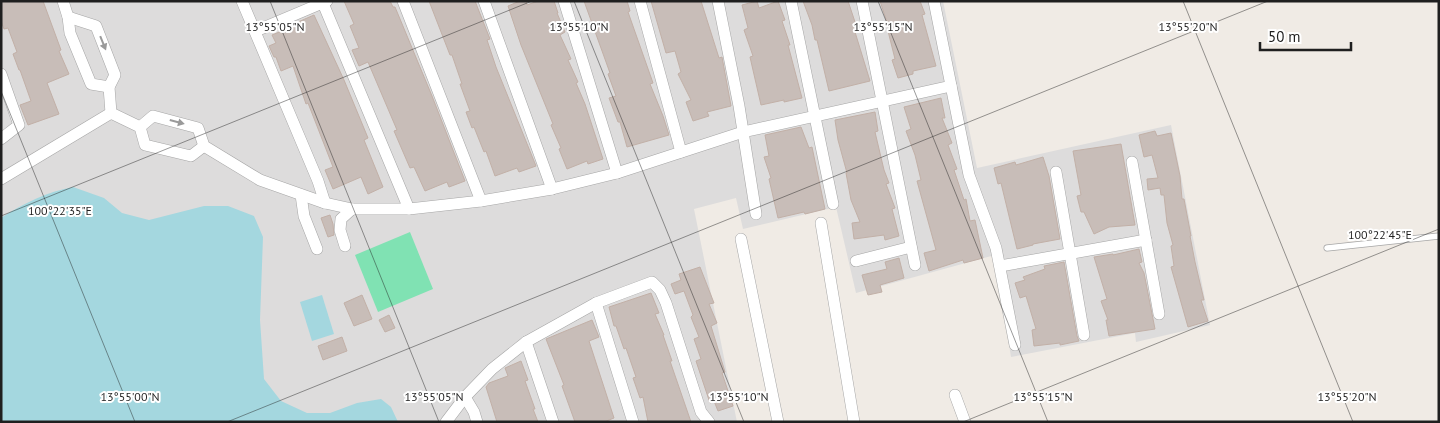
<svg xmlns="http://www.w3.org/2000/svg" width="1440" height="423" font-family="'PT Sans',sans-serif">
<rect width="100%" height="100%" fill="#f0ebe5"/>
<polygon fill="#dddcdc" points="1,1 943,1 977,168 1171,125 1210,325 1136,342 1135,333 1011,357 995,255 856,293 836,207 743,229 736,198 694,209 737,422 1,422"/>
<polygon fill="#80e2b3" points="410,232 433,289 378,312 355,255"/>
<g fill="#a4d7df">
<path d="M73,187L104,198L122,213L149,220L204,206H228L254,216L263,237L260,320L264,379L281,401L307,413H330L357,403L381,399L391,407L398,422H1V218C24,203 47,192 73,187Z"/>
<polygon points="322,295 334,334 312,341 300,302"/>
</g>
<g fill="#c8bdb8" stroke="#c2b0a7">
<polygon points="1,1 43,1 61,50 59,51 69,74 47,83 59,114 28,125 20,105 31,101 20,70 19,70 13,54 17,52 8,28 4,29 1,21"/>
<polygon points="344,1 390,1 393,7 395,7 432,96 465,181 449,187 447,182 425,191 414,167 410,168 394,131 397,130 368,62 359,66 352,50 359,48 350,26 354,24"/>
<polygon points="429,1 475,1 490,39 487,40 496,67 536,166 519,172 517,168 495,176 486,151 484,152 474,127 472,128 466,112 470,111 460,84 462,84 452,55 450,55"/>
<polygon points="520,1 526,1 527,5 538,1 554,1 558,13 557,13 565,32 560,35 571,59 568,60 578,82 576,83 585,104 603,159 588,164 587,161 567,169 559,149 561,148 551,125 553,124 521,45 508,6"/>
<polygon points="584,1 627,1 630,11 628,12 653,83 650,84 663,116 669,135 627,147 620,122 618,122 609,98 616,96 608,74 610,73"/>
<polygon points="651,1 701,1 719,58 722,57 731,106 707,112 709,116 693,121 686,102 691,100 678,74 681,72 675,51 666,53"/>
<polygon points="757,1 759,8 778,1 785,20 782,21 790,45 788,45 802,98 784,102 784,100 761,105 750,57 753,56 744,30 748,28 742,5"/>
<polygon points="803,1 848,1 858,31 855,32 870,81 829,91 817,40 815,40 812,25"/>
<polygon points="880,1 920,1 925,14 922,15 936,66 913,71 913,74 898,78 892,60 895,59 888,31 890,31"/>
<polygon points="314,15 344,80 368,138 364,140 383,187 368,194 361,177 333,189 325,170 333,167 308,103 306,104 293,66 281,71 276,57 274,57 269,46 276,43 272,35 299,24 298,22"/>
<polygon points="941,98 945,118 942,118 952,143 948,145 957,169 954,170 964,200 966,199 970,221 975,220 983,258 964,263 963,260 929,271 924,253 936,250 917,181 921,180 915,155 906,131 911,129 904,107"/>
<polygon points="875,112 878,131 875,132 884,170 889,183 886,184 895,208 892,209 899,236 885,240 884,235 854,239 852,223 860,222 851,200 846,173 847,173 838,140 835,120"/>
<polygon points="801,127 809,148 812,147 825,209 805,214 804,212 778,218 769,179 771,178 764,157 769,156 765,135"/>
<polygon points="1155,131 1157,136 1171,133 1180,176 1182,199 1184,199 1191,236 1190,236 1195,262 1204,300 1201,300 1208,321 1188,327 1171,267 1174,266 1171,246 1173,245 1167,223 1164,195 1161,195 1160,188 1148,190 1147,179 1158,178 1152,155 1144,157 1139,135"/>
<polygon points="1121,144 1135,225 1109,227 1094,234 1084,212 1081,212 1077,196 1081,195 1073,151"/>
<polygon points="1043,157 1049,176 1060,239 1033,244 1033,245 1017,249 1001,183 998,184 994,168 1015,162 1016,165"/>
<polygon points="330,215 333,224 334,235 328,237 321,218"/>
<polygon points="1139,249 1142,262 1139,263 1144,273 1155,329 1109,336 1106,320 1108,320 1101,301 1107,299 1094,257 1113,254 1113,255"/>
<polygon points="899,258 904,278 880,285 882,292 868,295 862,275 887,269 885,262"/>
<polygon points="1064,262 1077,336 1079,341 1060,345 1060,343 1034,346 1032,330 1036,329 1026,296 1020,298 1015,283 1025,280 1023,277 1045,269 1044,266"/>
<polygon points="700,267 714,303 709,304 717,323 711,326 725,372 722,373 733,406 718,411 714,401 710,403 696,361 701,359 694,339 699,337 691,317 693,315 684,291 675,294 671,284 681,280 679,274"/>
<polygon points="651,293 659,313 655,314 664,335 663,335 672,361 670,361 691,422 648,422 643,397 640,398 633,378 636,377 626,348 624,349 616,326 614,326 609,307"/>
<polygon points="362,295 372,319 354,326 344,303"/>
<polygon points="389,315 395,328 385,332 379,320"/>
<polygon points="592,320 599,337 589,341 614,418 604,422 575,422 562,386 564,385 546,339"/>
<polygon points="342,337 347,351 323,360 318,346"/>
<polygon points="521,361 528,380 525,381 535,409 533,409 538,422 497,422 486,387 489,383 508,376 505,368"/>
</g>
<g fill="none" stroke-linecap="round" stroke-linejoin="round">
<defs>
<polyline id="lane" points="1327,248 1439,236"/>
<g id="street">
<polyline points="63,1 68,17 70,33 91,84 109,87"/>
<polyline points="242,1 318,181 325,203"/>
<polyline points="322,1 409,209"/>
<polyline points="403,1 481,201"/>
<polyline points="484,1 552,189"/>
<polyline points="564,1 617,173"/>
<polyline points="640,1 681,152"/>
<polyline points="718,1 739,106 756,214"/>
<polyline points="791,1 833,204"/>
<polyline points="862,1 915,265"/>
<polyline points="934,1 969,175 996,248 1015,345"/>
<polyline points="68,17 96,26 115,75 109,87 111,113 140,127 145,145 191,156 204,146"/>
<polyline points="256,31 327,1"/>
<polyline points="1,74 19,125 1,139"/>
<polyline points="140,127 153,116 198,128 204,146 260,180 325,203 352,209 409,209 481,201 552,189 617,173 743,132 951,86"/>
<polyline points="1132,162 1159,314"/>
<polyline points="1056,172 1084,335"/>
<polyline points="1,179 111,113"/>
<polyline points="301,195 304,216 317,249"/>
<polyline points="821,223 854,422"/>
<polyline points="741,239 778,422"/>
<polyline points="345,246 340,230 341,219 352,209"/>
<polyline points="856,261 911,247"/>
<polyline points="1000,266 1146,240"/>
<polyline points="596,303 633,422"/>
<polyline points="526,342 553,422"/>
<polyline points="955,395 965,422"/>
<polyline points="465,397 474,412 477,422"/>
<polyline points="446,422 465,397 492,369 526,342 596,303 652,282 660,290 666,303 701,412 709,422"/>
</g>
</defs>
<use href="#lane" stroke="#a6a6a6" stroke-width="7"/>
<use href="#street" stroke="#a6a6a6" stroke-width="12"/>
<use href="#lane" stroke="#fff" stroke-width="5.5"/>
<use href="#street" stroke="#fff" stroke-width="11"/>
</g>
<defs><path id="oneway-solid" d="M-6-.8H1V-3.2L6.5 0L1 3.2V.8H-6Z" transform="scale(1.25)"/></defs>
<g fill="#9a9a9a">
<use href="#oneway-solid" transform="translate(103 43) rotate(68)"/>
<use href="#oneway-solid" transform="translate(177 122) rotate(15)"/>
</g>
<path fill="none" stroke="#1f1f1f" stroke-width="1" stroke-opacity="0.45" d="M270,1L439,422M574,1L744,422M878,1L1048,422M1183,1L1353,422M1,91L135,422M1,216L532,1M227,422L1268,1M963,422L1439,229"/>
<g font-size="12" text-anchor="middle" fill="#1f1f1f" stroke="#fff" stroke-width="4" stroke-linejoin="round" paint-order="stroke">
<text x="579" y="31">13°55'10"N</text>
<text x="1188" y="31">13°55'20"N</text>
<text x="275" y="31">13°55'05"N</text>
<text x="883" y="31">13°55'15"N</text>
<text x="60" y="215">100°22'35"E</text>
<text x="1380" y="239">100°22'45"E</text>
<text x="130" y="401">13°55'00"N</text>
<text x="434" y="401">13°55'05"N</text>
<text x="739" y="401">13°55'10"N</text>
<text x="1043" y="401">13°55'15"N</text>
<text x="1347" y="401">13°55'20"N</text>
</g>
<rect width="1440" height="423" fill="none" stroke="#1f1f1f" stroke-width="5"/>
<path d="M1260 42v8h91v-8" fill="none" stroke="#1f1f1f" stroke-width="2.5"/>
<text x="1268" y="42" font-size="15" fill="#1f1f1f" stroke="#ffffff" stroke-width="4" paint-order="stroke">50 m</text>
</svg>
